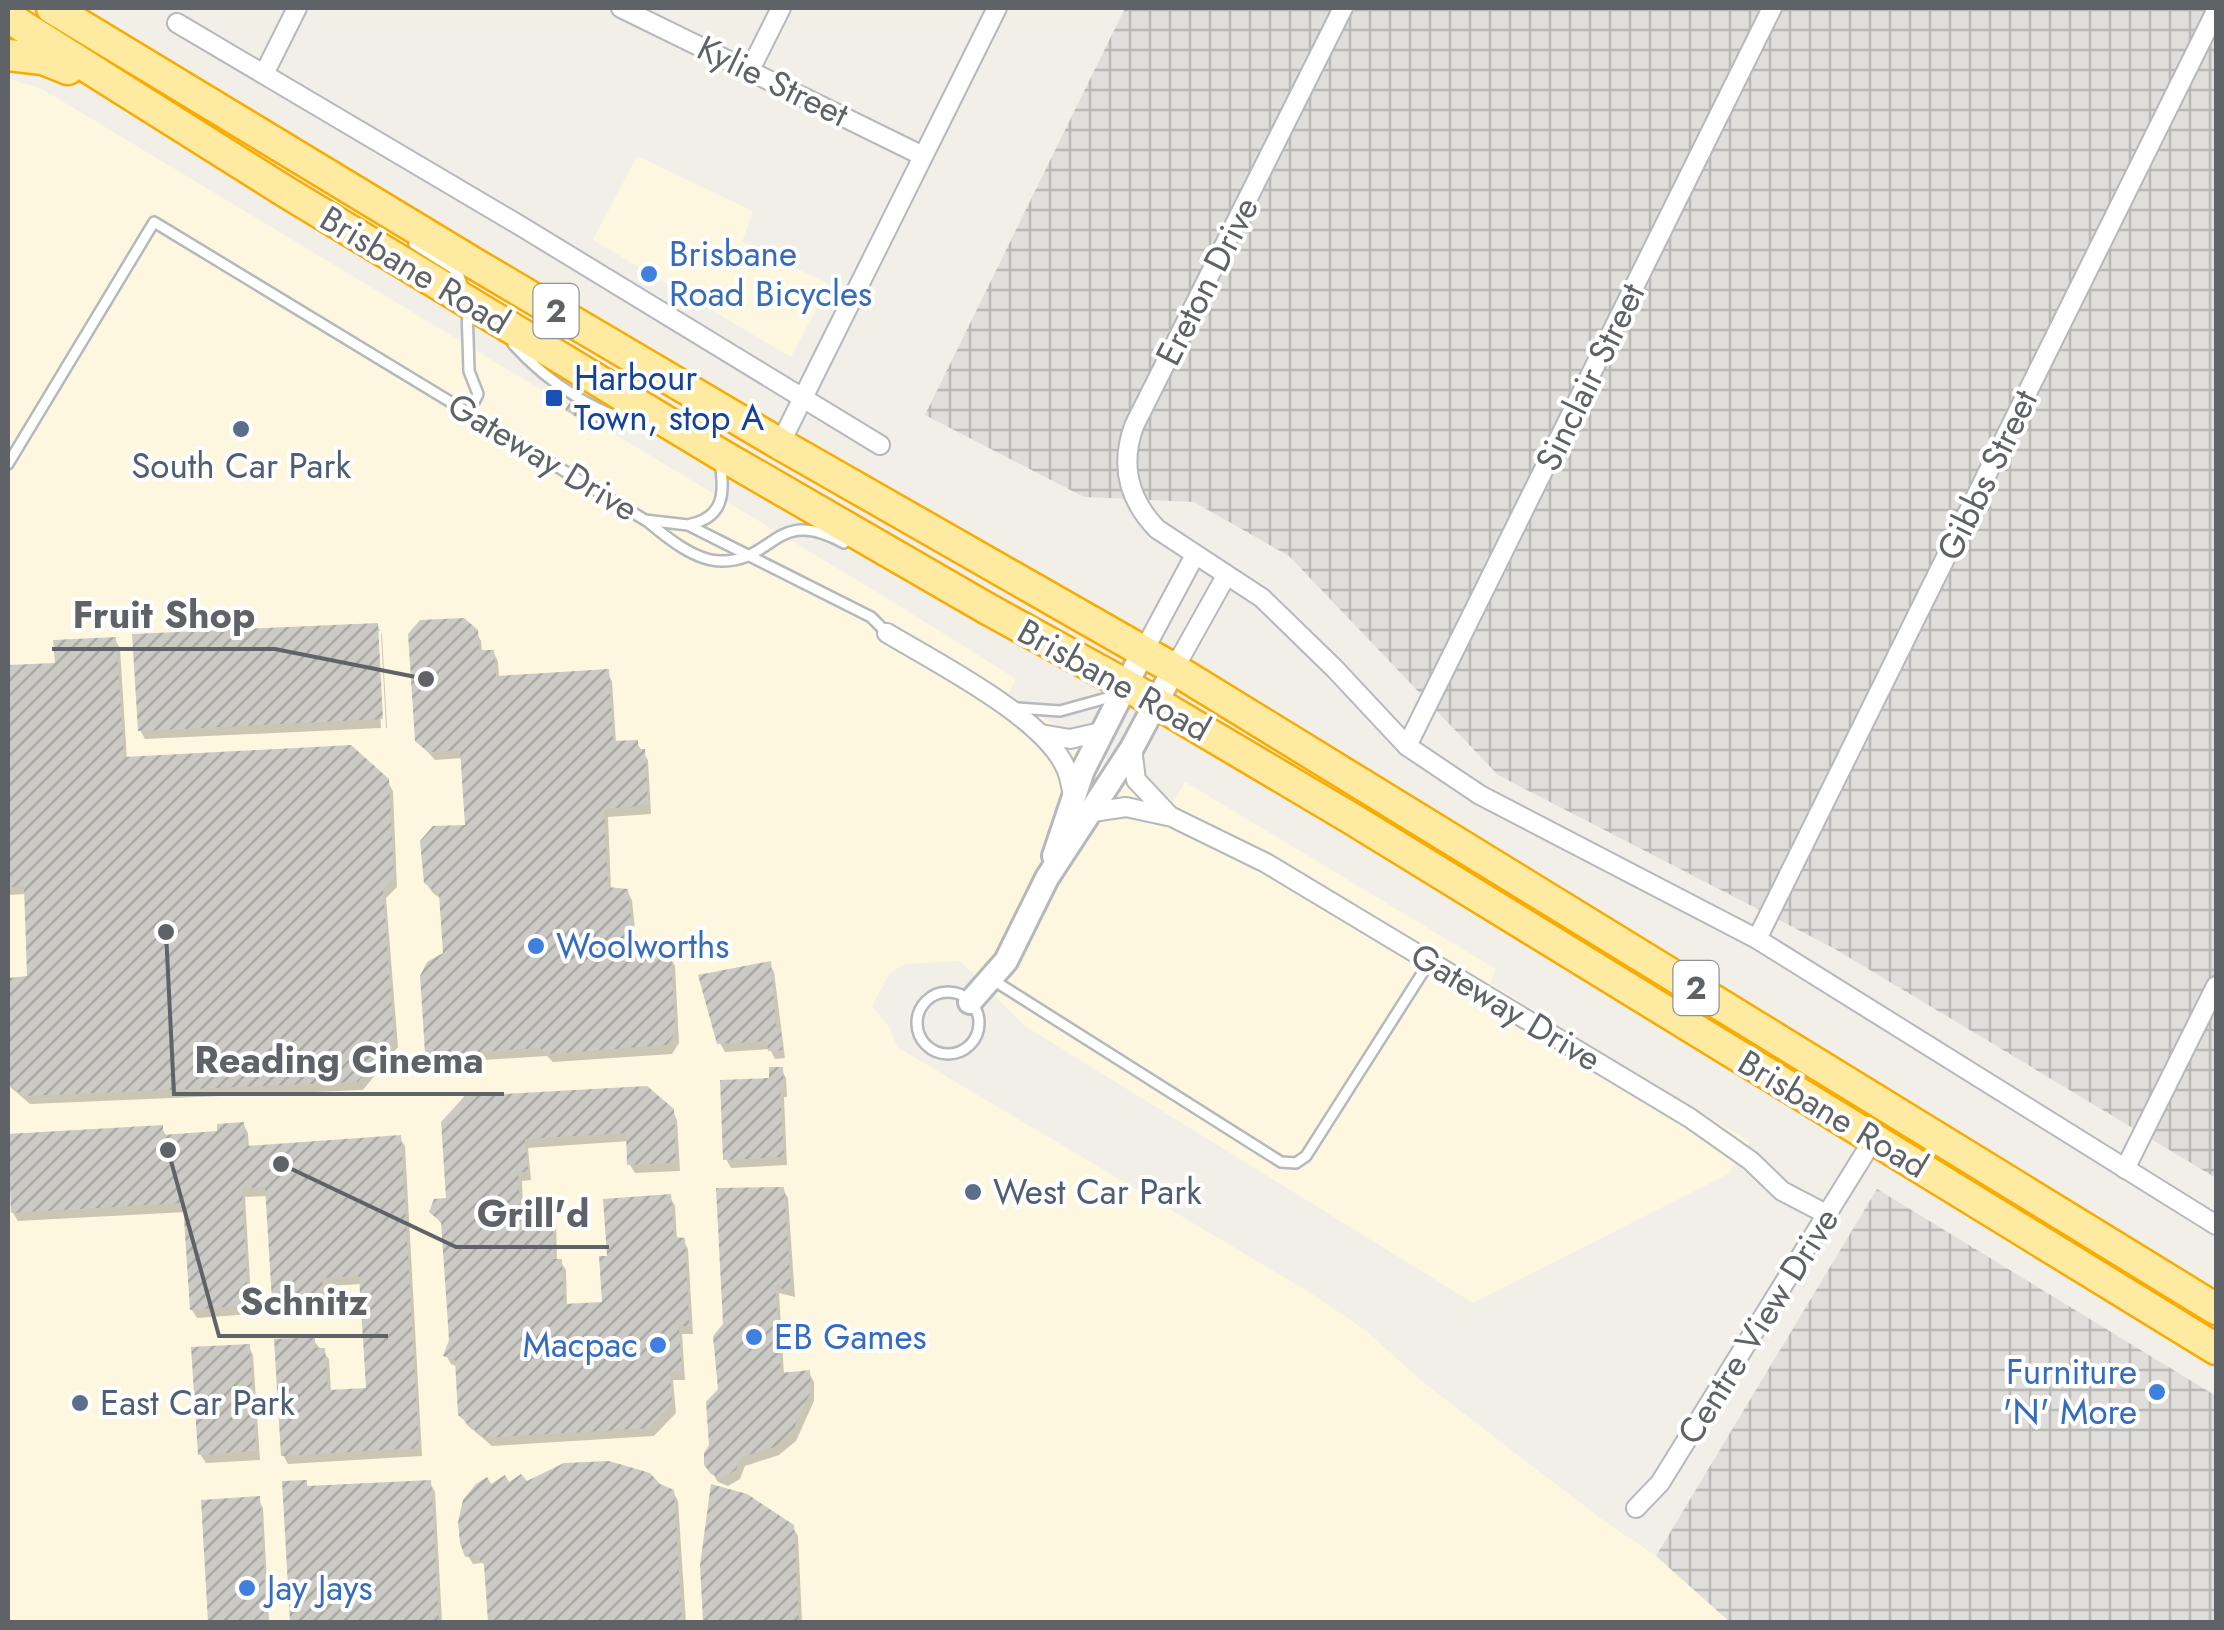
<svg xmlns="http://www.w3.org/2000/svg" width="2224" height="1630" font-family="Jost,sans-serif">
<defs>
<pattern id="industrial-grid" width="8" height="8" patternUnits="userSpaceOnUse" patternTransform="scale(2.5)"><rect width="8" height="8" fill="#e0deda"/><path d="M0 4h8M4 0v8" fill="none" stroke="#b9b8b5"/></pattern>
<pattern id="building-hatch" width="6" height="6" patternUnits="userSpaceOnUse" patternTransform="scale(2.5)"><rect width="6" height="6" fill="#cccac5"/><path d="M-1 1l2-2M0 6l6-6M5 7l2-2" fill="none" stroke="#a9a8a4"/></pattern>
</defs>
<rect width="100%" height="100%" fill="#f1efe8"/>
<g fill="#fef7e0">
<polygon points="13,80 42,89 885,597 1016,679 1008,694 1173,802 1185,782 1496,969 1490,983 1750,1142 1728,1174 1473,1303 1025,1026 960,961 905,964 890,973 872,1006 889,1027 897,1047 1309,1292 1365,1330 1424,1383 1604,1521 1656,1556 1730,1622 8,1622 8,81"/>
<polygon points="637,156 753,211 742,242 829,284 791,357 593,240"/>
</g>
<g fill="url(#industrial-grid)">
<polygon points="1125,8 2216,8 2216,1178 1835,949 1498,775 1289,556 1194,502 1084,497 925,415"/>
<polygon points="1877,1189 2216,1396 2216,1622 1730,1622 1656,1556"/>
</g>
<g fill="#0003">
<polygon points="377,625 380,631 376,631 381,728 145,739 140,730"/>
<polygon points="476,631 481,641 482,652 493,652 498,661 499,678 607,672 612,681 616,743 636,742 648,760 651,814 608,817 611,890 627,891 632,900 638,959 670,957 675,966 679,1043 672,1054 553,1062 547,1056 468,1061 462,1067 463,1072 449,1072 433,1062 428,1052 445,955 442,900 432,892 426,883 467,827 463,758 435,760 417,740"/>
<polygon points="381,633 382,634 387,728 386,728"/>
<polygon points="115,640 120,648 127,760 387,781 393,791 397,887 386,898 398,1047 363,1090 30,1104 8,1085 8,980 29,978 27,894 8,895 8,668 58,665"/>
<polygon points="769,964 774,972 785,1058 775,1059 770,1049 725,1052 720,1043"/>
<polygon points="781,1069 786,1078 787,1097 784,1097 787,1165 731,1168 726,1159"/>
<polygon points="672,1110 677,1120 680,1171 635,1173 630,1165 629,1141 528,1148 531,1180 522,1181 523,1210 551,1209 556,1217 557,1262 560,1261 566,1270 567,1307 605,1305 610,1258 670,1197 675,1206 677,1240 683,1240 688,1249 693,1334 682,1334 685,1380 673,1380 676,1413 654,1436 492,1446 466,1424 461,1414 458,1367 451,1364 446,1355 452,1340 444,1227 432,1212 448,1201 443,1123"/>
<polygon points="243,1124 248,1133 249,1148 400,1138 405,1146 422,1456 288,1464 283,1455 313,1340 329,1359 331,1392 368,1390 362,1284 325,1286 326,1306 279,1309 274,1300 268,1196 245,1197 252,1314 197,1318 192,1310 186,1212 18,1221 13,1213 161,1127 167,1137 220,1133"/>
<polygon points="783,1189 788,1198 795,1297 779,1293 784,1375 809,1373 814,1382 814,1401 796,1441 779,1455 745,1466 740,1479 728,1486 718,1482 707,1464 721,1390 726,1325"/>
<polygon points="248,1346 253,1355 260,1460 206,1463 200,1454"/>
<polygon points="306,1482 309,1489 430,1483 435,1492 442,1622 292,1622 284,1484"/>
<polygon points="526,1484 658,1487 673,1492 678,1501 686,1622 490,1622 487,1567 483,1563 473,1564 468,1556 490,1487"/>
<polygon points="258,1499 263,1508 269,1622 211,1622 203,1502"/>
<polygon points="792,1526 798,1536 802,1622 705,1622 703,1565"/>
</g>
<g fill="url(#building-hatch)">
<polygon points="570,402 602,420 596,429 565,410"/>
<polygon points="464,618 478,630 479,650 494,650 496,676 609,669 613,741 638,740 638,749 645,749 648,805 604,809 608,887 628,889 635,957 671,955 675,1033 667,1045 546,1054 540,1048 463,1053 458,1057 460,1064 443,1064 425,1053 420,976 427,962 443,953 439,894 424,883 420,841 433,826 465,825 460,750 428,752 415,741 408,634 420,620"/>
<polygon points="378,623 383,719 138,731 132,634"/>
<polygon points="116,637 124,757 351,745 389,779 394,877 383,889 394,1037 358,1082 23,1096 8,1083 8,978 27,976 24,886 8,887 8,665 55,663 53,640"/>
<polygon points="771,961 776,1028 781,1028 782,1050 768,1051 767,1041 717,1044 698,975"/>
<polygon points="769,1067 783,1067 784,1088 780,1089 784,1157 723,1160 720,1080 769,1078"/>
<polygon points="647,1086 674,1109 676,1163 627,1165 626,1133 525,1139 528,1172 518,1172 520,1207 552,1206 554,1259 562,1259 564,1304 602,1302 599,1256 607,1256 603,1199 671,1194 674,1237 685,1238 689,1326 679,1326 682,1371 670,1372 672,1403 649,1428 485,1438 458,1415 455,1360 443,1356 449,1340 441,1222 429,1212 434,1199 446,1198 441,1122 465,1096"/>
<polygon points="244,1122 246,1146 401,1135 419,1448 281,1456 274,1339 315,1337 315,1348 325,1348 328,1390 366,1388 359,1276 322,1278 323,1298 272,1301 265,1187 242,1188 248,1305 190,1310 183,1203 11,1213 8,1134 163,1125 163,1135 217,1131 217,1124"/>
<polygon points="784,1187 791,1289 781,1289 781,1285 775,1285 781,1373 810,1370 811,1391 792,1432 775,1447 741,1457 736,1470 722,1478 711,1474 704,1465 704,1453 709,1445 706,1402 718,1389 713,1336 723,1324 716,1188"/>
<polygon points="250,1344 256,1451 198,1455 191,1347"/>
<polygon points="609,1461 650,1473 660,1484 674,1490 682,1622 488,1622 484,1565 476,1555 465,1557 460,1543 458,1522 463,1500 476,1484 487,1477 491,1484 505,1475 509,1482 521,1474 527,1481 564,1463"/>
<polygon points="307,1480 307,1486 431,1480 439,1622 290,1622 282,1481"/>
<polygon points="711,1484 747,1494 794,1525 799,1622 703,1622 700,1565"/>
<polygon points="260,1496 267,1622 208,1622 201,1500"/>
</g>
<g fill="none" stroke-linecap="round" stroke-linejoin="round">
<defs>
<g id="service">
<polyline points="414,244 457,271 465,293"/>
<polyline points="467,308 469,371 478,394 469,412"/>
<path d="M513,344C548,383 599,417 652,426"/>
<polyline points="8,464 154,222 645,520 688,525 871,617 887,633"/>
<path d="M647,521C666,537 695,561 721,561C775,562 775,505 844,543"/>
<path d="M691,524C724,517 725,492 720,463"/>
<polyline points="1017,708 1060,711 1114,696"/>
<polyline points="993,980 1281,1162 1296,1163 1306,1156 1430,961"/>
<circle cx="948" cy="1023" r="31"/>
</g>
<g id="minor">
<polyline points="621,8 923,156"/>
<path d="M1343,8L1134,426C1120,465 1128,499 1157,529L1262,598L1335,669L1407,746L1480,795L1757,939L2216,1225"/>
<polyline points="177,23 519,225 880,445"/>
<polyline points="750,70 781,8"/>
<polyline points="264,74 297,8"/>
<polyline points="780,444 997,8"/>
<path d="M887,633C935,662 1048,719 1067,771C1070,779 1071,787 1073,795"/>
<polyline points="1143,652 1195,555"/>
<polyline points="1174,669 1226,576"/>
<polyline points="1041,734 1070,739 1101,732"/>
<polyline points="1407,746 1772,8"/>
<polyline points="1132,748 1136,780 1168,814"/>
<polyline points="1093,812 1126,807 1172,817 1266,863 1690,1118 1751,1161 1782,1191 1828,1215"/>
<polyline points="1757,939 2216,11"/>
<polyline points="2125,1169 2216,986"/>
<polyline points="1636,1508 1660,1483 1873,1140"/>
</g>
<g id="tertiary">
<polyline points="1054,856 1083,770 1143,652"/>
<polyline points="970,1002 1006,961 1047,878 1132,748 1174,669"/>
</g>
<g id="trunk">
<polyline points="52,8 475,264 780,444 1174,669 2216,1309"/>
<polyline points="8,17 286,192 718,453 986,608 1126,685 1349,817 2216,1349"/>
<polyline points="8,55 43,59 68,69"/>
</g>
</defs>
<use href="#service" stroke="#b5b8bc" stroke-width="14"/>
<use href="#minor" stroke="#b5b8bc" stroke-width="22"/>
<use href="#tertiary" stroke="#b5b8bc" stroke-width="28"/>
<use href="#trunk" stroke="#f9ab00" stroke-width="35"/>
<use href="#service" stroke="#fff" stroke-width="9"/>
<use href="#minor" stroke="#fff" stroke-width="18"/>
<use href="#tertiary" stroke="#fff" stroke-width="22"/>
<use href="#trunk" stroke="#feeaa1" stroke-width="30"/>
</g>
<g fill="#3f7fe0" stroke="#fff" stroke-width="4">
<circle cx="649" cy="274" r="10"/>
<circle cx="536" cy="946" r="10"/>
<circle cx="754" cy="1337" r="10"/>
<circle cx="658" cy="1345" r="10"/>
<circle cx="2157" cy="1392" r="10"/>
<circle cx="247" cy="1588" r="10"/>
</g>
<rect fill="#1a4fb4" stroke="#fff" stroke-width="4" x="544" y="388" width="20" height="20" rx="5"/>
<g fill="#5c6f8a" stroke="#fff" stroke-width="4">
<circle cx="241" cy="429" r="10"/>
<circle cx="973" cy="1192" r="10"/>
<circle cx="80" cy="1403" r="10"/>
</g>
<g text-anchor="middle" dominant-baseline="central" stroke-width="8" stroke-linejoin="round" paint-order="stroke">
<g fill="#fff" stroke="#8f9295" stroke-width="2.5">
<rect x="533.5" y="284" width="45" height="54" rx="8"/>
<rect x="1673.5" y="961" width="45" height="54" rx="8"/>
</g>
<g font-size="32" font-weight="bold" fill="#5f6368">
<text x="556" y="311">2</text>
<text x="1696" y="988">2</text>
</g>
<g font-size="35" fill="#5f6368" stroke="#fff">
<text transform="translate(773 81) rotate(26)">Kylie Street</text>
<text transform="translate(415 270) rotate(31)">Brisbane Road</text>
<text transform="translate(1207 281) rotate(-63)">Ereton Drive</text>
<text transform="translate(1590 377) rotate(-64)">Sinclair Street</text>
<text transform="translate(543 457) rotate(31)">Gateway Drive</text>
<text transform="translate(1987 475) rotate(-64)">Gibbs Street</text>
<text transform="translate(1114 680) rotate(29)">Brisbane Road</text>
<text transform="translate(1506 1007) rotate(31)">Gateway Drive</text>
<text transform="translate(1833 1114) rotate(31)">Brisbane Road</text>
<text transform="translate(1758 1326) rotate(-58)">Centre View Drive</text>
</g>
<g font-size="35" fill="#366cbe" stroke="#fff" text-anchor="start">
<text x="669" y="254">Brisbane<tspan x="669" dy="40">Road Bicycles</tspan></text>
<text x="556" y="946">Woolworths</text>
<text x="774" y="1337">EB Games</text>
<text x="638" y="1345" text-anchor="end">Macpac</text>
<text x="2137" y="1372" text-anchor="end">Furniture<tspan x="2137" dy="40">'N' More</tspan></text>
<text x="267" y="1588">Jay Jays</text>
</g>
<g font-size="35" fill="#164399" stroke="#fff" text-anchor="start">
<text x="574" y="378">Harbour<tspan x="574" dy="40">Town, stop A</tspan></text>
</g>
<g font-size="35" fill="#4e5e75" stroke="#fff" text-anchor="start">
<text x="241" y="466" text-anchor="middle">South Car Park</text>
<text x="993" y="1192">West Car Park</text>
<text x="100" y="1403">East Car Park</text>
</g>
</g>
<path fill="none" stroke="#5f6368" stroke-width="4" d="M426 679L275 649H52M166 932L174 1094H504M281 1164L456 1247H609M168 1150L219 1336H388"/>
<g fill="#5f6368" stroke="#fff" stroke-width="4">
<circle cx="426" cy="679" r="10"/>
<circle cx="166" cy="932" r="10"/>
<circle cx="281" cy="1164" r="10"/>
<circle cx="168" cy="1150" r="10"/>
</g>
<g font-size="38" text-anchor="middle" font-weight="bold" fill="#5f6368" stroke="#fff" stroke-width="8" stroke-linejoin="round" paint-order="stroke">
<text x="164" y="628">Fruit Shop</text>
<text x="339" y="1073">Reading Cinema</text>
<text x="533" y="1227">Grill'd</text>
<text x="304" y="1315">Schnitz</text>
</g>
<rect width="2224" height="1630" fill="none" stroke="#5f6368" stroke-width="20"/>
</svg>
